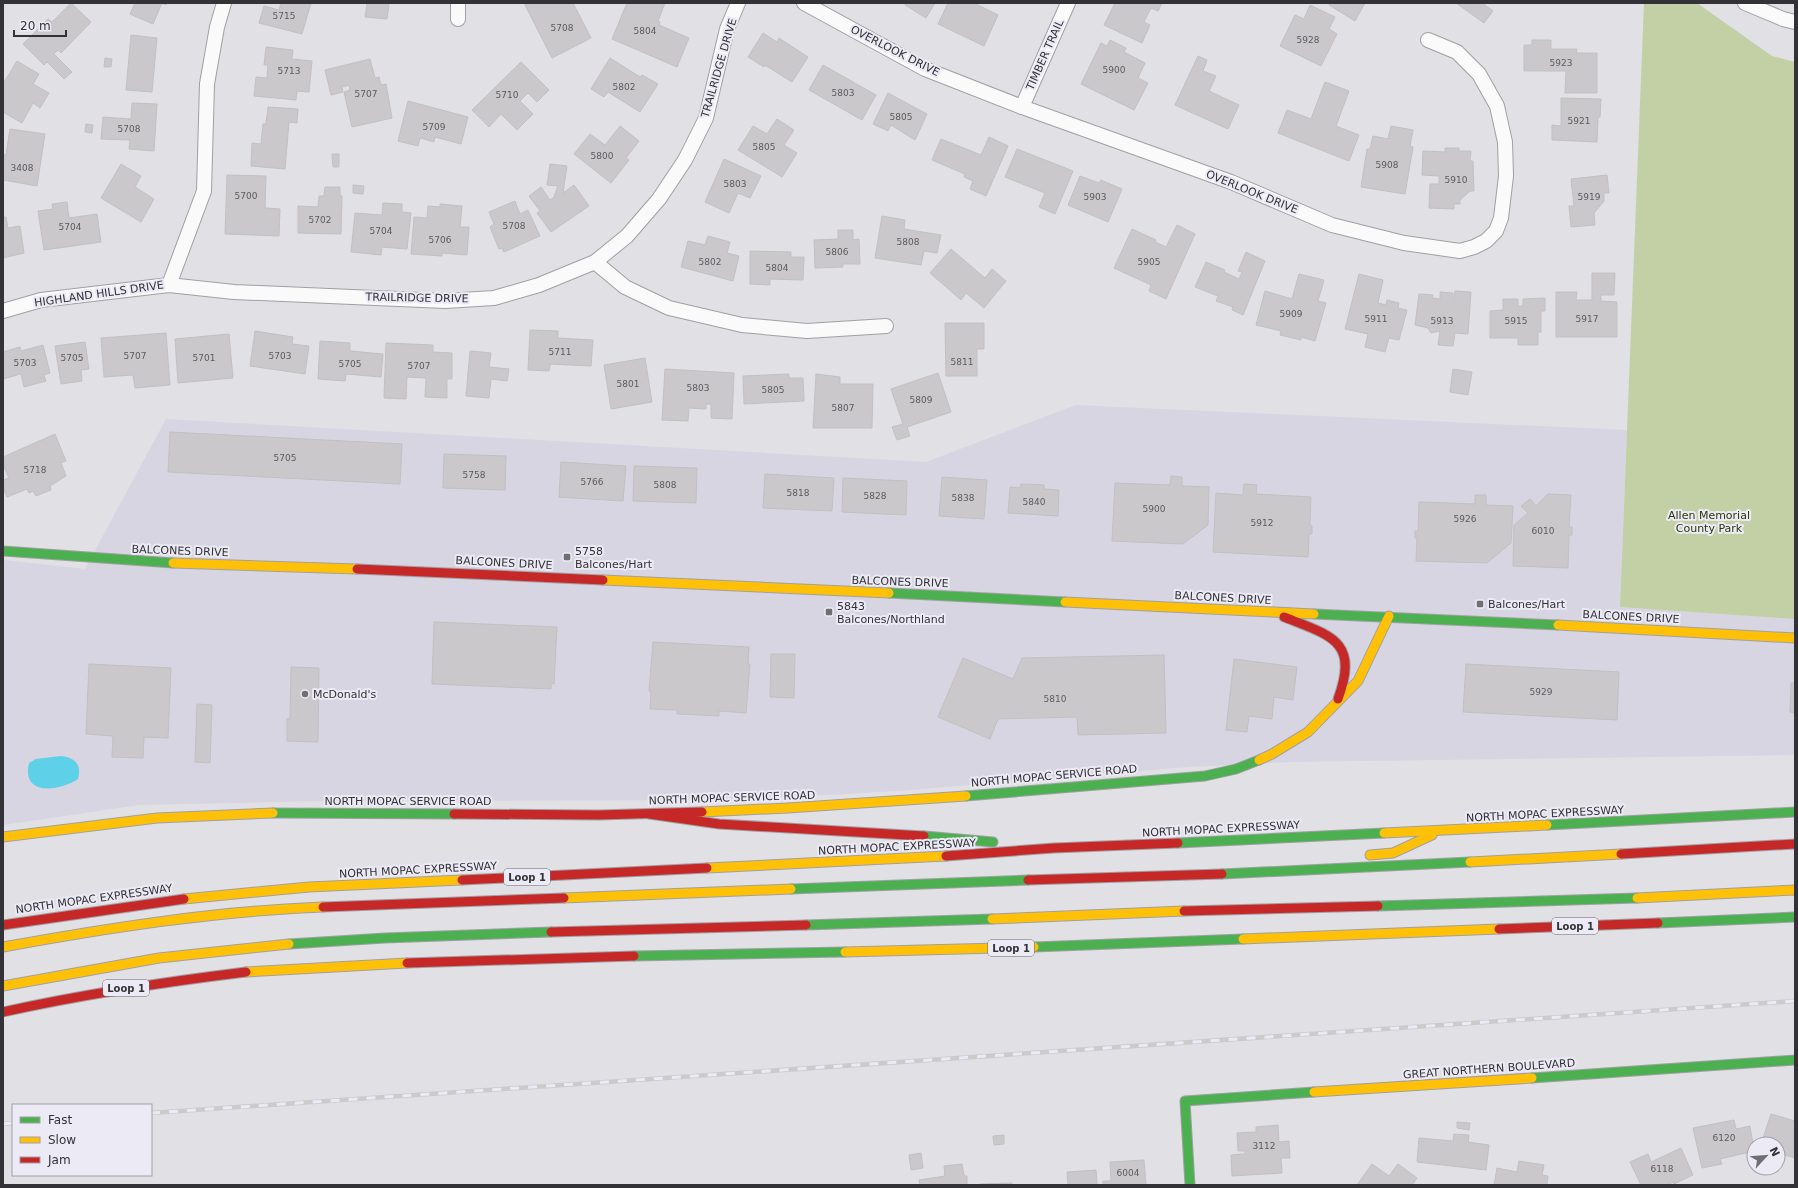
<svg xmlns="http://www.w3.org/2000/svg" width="1798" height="1188" font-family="'DejaVu Sans',sans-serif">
<rect width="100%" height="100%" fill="#e0e0e5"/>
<polygon fill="#d6d5e1" points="1076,405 1627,430 1620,606 1795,619 1795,755 1291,762 1188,767 898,791 738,800 331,801 139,805 3,825 3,560 85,569 166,419 926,462"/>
<polygon fill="#c3d0a5" points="1644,3 1697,3 1772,56 1795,62 1795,619 1620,607"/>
<path fill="#5ed0e7" d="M61,756C75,758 82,764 78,779C60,791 21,797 29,763L36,759Z"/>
<g fill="#cac8cb" stroke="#c2c0c1">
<polygon points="71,3 91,22 61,53 58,50 54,54 72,72 64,79 47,62 44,65 23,44 48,19 52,22"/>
<polygon points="135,3 167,3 166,5 162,3 153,24 130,14"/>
<polygon points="281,3 311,3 302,34 259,23 264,6 279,10"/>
<polygon points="367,3 394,3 389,3 387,19 365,17"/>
<polygon points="528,3 573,3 591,38 552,58 525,5"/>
<polygon points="627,3 665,3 658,21 660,22 659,25 689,38 677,67 612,39"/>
<polygon points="906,3 935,3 926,18 905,5"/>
<polygon points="948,3 974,3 998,15 984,46 938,24"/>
<polygon points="1115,3 1162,3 1158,11 1151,8 1144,22 1150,25 1142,43 1104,25"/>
<polygon points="1330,3 1365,3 1355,21 1329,5"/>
<polygon points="1456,3 1482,3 1493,11 1484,23"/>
<polygon points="1310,5 1335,17 1329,29 1337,34 1321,66 1280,46 1295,15 1304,19"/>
<polygon points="763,33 777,42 779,38 808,57 792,82 765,65 764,67 748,57"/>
<polygon points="131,35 157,38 152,92 126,90"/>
<polygon points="1110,40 1126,48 1124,52 1145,63 1138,78 1148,83 1134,110 1081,84 1101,43 1107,46"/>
<polygon points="1532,40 1551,40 1551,49 1577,49 1576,53 1597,53 1597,93 1565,93 1566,71 1524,71 1524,45 1532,45"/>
<polygon points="266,47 293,50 292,59 312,61 309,92 297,91 296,100 254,96 256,77 267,78 268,65 264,65"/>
<polygon points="1198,56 1207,60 1203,71 1216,76 1209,91 1239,105 1228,129 1175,105"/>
<polygon points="105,58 112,59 111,67 104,67"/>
<polygon points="610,58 640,77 642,75 658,84 640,112 608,92 604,97 591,89"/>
<polygon points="370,59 375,78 379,77 381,85 386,84 392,118 352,127 344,92 350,90 349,85 342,87 343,92 331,95 325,70"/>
<polygon points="17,61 39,74 33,84 49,93 40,108 33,103 22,123 3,112 3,84"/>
<polygon points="521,62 549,90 537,102 528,93 520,101 533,114 517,130 501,114 489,127 472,110"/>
<polygon points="823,65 876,95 862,120 809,90"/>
<polygon points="1325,82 1349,91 1336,126 1359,135 1349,161 1278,133 1287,110 1311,119"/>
<polygon points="888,93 927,114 915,140 891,125 888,131 873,124"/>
<polygon points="1561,98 1601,99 1600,117 1598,117 1597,142 1552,140 1552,125 1561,126"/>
<polygon points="408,101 468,117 461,144 435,137 434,142 420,138 418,146 398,141"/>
<polygon points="132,103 157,104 154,151 129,149 130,140 101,139 103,117 131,119"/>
<polygon points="268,107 298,109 297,123 289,122 285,169 251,166 252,143 261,144 263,124 266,124"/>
<polygon points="777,119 794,130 784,145 797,153 782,177 738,150 753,126 767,134"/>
<polygon points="86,124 93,125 92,133 85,132"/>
<polygon points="620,126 639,141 626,158 629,160 611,183 574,154 590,134 605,145"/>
<polygon points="1391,126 1413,130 1410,146 1413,147 1405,194 1361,187 1367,149 1370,149 1373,136 1388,139"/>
<polygon points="10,129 45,134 37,186 3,180 3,154 6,155"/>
<polygon points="989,137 1008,146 986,196 970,189 973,181 964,177 965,174 932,160 941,139 981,155"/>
<polygon points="1445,148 1459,148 1459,151 1471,151 1470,161 1473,161 1474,191 1470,191 1460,200 1460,204 1454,204 1454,209 1429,208 1430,184 1439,184 1439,176 1422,175 1423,151 1445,152"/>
<polygon points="1017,149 1073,171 1055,214 1039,207 1045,193 1005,177"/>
<polygon points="332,154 339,154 339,167 333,167"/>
<polygon points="724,159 761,176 750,198 738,193 729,213 705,202"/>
<polygon points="121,164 141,176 135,187 154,199 141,222 101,198"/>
<polygon points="550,164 567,166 563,193 574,185 589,206 551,232 537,213 540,211 529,196 541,187 550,200 554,197 558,186 547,185"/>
<polygon points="227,175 266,176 265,208 280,209 279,236 225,234"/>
<polygon points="1607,175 1609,193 1604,193 1604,201 1594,213 1595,225 1571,227 1569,206 1574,206 1571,179"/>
<polygon points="1080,176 1099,183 1101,180 1122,189 1108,222 1068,205"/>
<polygon points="353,185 364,186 363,194 353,193"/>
<polygon points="325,187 340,187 340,196 342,196 341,234 298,233 298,206 318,207 319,196 324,196"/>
<polygon points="515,201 520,214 528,210 540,236 504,252 502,248 499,249 490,227 494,224 489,212"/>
<polygon points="67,202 69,218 97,214 101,242 44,250 38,211 53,209 52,204"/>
<polygon points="383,203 402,204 402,212 411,213 407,249 382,247 381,255 351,252 355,213 382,215"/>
<polygon points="440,204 462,206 460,227 469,227 467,255 442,253 442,256 411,254 414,217 427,218 428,206 440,207"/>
<polygon points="882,216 905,220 904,229 941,235 937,253 924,251 921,265 875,258"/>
<polygon points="3,217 6,217 8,228 20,226 24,253 3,258"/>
<polygon points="1177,225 1195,234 1166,299 1149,291 1151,285 1114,268 1132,229 1156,240 1155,242 1166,247"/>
<polygon points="838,230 853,230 853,240 859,239 860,264 843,264 843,267 815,268 814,240 838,239"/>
<polygon points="708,236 730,242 727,253 739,256 733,281 681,267 688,241 705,245"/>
<polygon points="951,249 985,278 992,269 1006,281 984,308 966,293 961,300 930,273"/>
<polygon points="750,251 791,252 791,257 804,257 803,280 770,279 770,285 750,284"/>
<polygon points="1246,252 1265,261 1243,315 1232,310 1233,307 1216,301 1218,296 1195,287 1206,262 1225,270 1224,272 1239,279 1242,272 1238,271"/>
<polygon points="1592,273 1615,273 1614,295 1601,295 1601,301 1617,302 1617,337 1556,337 1556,292 1577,292 1576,300 1592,300"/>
<polygon points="1299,274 1324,280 1318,301 1326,303 1315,341 1301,337 1301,340 1280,335 1281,331 1256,325 1265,291 1292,299"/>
<polygon points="1359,274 1383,280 1378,303 1386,305 1387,300 1399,303 1398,308 1407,310 1399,340 1389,338 1385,352 1365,347 1368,334 1345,329"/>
<polygon points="1455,291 1471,292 1468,334 1455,333 1453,346 1438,345 1440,331 1431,333 1428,328 1415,325 1419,294 1433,295 1432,298 1440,299 1440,292 1453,293 1453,301 1454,301"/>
<polygon points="1545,298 1545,311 1541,311 1541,332 1538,332 1538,345 1518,345 1518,338 1490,338 1490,311 1503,310 1503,299 1518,299 1518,306 1523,306 1523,299"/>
<polygon points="945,323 984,323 984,349 977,349 977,376 946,376"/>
<polygon points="530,330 558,331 558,338 593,340 591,366 550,364 549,371 528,370"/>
<polygon points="255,331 293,337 292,344 309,346 305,374 250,366"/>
<polygon points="166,333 170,385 135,388 133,375 104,377 101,338"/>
<polygon points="229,334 233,378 178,383 175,339"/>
<polygon points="320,341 350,343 350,351 383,354 381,377 346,374 345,381 318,379"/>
<polygon points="85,342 89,369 81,370 82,381 61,384 55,346"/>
<polygon points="386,343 433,345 433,352 452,353 452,379 447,379 447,398 425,397 426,378 407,377 406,399 384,398"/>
<polygon points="43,345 50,373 44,375 46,381 24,387 21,374 3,379 3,352 20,347 21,351"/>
<polygon points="470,351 491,353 489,367 509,369 507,381 491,379 489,398 466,396"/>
<polygon points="645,358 652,402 611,409 604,365"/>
<polygon points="665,369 734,373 732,419 711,418 711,404 706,404 706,409 689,408 688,421 662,420"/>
<polygon points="1453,369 1472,372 1468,395 1450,392"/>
<polygon points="938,373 951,412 907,427 910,436 897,440 892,427 903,424 891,389"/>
<polygon points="789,374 789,378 803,378 804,401 744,404 743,376"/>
<polygon points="816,374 840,377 840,384 873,384 872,428 813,428"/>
<polygon points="170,432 402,444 400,484 168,472"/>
<polygon points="55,434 66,461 61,463 66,476 50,486 51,490 36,496 33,491 29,493 27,489 7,497 3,488 3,480 9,478 3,465 3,457"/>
<polygon points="444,454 506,456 505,490 443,488"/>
<polygon points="561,462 626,466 623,501 559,497"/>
<polygon points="634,466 697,468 696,503 633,501"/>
<polygon points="765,474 834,478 832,511 763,508"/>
<polygon points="1171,476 1182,477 1182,486 1209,487 1208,525 1183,544 1112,541 1115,483 1170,485"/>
<polygon points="942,477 987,480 984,519 939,516"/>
<polygon points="843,478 907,481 906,515 842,512"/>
<polygon points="1021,484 1044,485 1044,489 1059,490 1058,516 1008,513 1010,487 1020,488"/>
<polygon points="1244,484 1257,485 1256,494 1311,497 1310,525 1312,526 1312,534 1309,534 1308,557 1213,552 1216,493 1243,495"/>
<polygon points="1548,494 1571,495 1569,527 1572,527 1572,535 1569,535 1568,568 1513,566 1514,525 1528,513 1521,506 1530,499 1536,506"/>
<polygon points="1475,495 1486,495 1486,505 1513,506 1511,543 1487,563 1416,561 1417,538 1415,538 1415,531 1418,531 1419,502 1475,504"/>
<polygon points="434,622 557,627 554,684 551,683 551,689 432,684"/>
<polygon points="653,642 749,647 748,664 750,664 746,713 719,711 719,716 677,714 677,710 650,709 651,691 649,691"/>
<polygon points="771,654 795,654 794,698 770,697"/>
<polygon points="1164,655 1166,733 1078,735 1077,717 998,719 990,739 938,717 963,658 1013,679 1022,658"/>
<polygon points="1234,659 1297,667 1293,700 1274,697 1272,719 1249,716 1247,732 1226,730"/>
<polygon points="89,664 171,668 168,738 144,737 143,758 112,757 113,736 86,734"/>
<polygon points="1466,664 1619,672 1617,720 1463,712"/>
<polygon points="291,667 319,668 318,742 287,741 287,719 290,719"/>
<polygon points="1791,683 1795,683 1795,713 1790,712"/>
<polygon points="197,704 212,705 210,763 195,762"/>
<polygon points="1771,1114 1795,1121 1795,1158 1778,1153 1778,1144 1761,1144"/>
<polygon points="1734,1120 1736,1129 1750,1126 1754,1151 1720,1159 1722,1164 1702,1168 1693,1128"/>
<polygon points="1457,1122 1470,1123 1469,1130 1457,1128"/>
<polygon points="1278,1125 1279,1142 1289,1141 1290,1158 1281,1158 1282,1173 1232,1176 1231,1155 1245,1154 1245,1151 1238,1151 1237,1133 1256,1132 1256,1127"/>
<polygon points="1454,1134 1469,1135 1468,1142 1489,1145 1486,1170 1417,1162 1419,1138 1453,1141"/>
<polygon points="1004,1135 1004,1144 994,1145 993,1136"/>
<polygon points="1681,1148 1693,1175 1674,1184 1673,1182 1667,1185 1641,1185 1630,1162 1648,1154 1651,1162"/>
<polygon points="921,1153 923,1168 911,1170 909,1155"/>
<polygon points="1144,1160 1146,1185 1103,1185 1103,1181 1111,1181 1110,1162"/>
<polygon points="1519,1161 1544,1165 1542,1175 1548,1176 1547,1185 1494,1185 1497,1168 1517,1172"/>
<polygon points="962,1164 964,1176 967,1176 967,1185 920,1185 919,1180 945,1176 944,1166"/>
<polygon points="1372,1164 1389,1176 1398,1164 1417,1178 1412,1185 1357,1185"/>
<polygon points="1096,1170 1097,1185 1068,1185 1067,1172"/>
<polygon points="1012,1183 1012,1185 980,1185 980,1184"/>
</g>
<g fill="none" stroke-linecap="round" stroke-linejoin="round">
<defs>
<g id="street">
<polyline points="804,3 925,69 1022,107 1231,182 1332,225 1404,243 1460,251 1474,247 1486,241 1496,231 1501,218 1506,176 1505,142 1497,106 1479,74 1457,52 1428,40"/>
<polyline points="1745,3 1783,19 1795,22"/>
<polyline points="458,19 458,3"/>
<polyline points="1022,107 1068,3"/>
<polyline points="595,262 625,287 669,308 742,325 807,331 886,326"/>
<polyline points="169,285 204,191 207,84 217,27 224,3"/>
<polyline points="3,311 41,300 169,285 234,292 445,301 494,298 539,285 595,262 627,236 659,199 685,160 706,118 727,29 738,3"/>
</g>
<g id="fast">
<polyline points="3,551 173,563"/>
<polyline points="889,593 1065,602"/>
<polyline points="1314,614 1558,625"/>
<polyline points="966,796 1205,776 1236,769 1259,760"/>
<polyline points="273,813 454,814"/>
<polyline points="1547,825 1795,812"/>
<polyline points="924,836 993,842"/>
<polyline points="1178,843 1384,833"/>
<polyline points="1222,874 1470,862"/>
<polyline points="791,889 1028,880"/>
<polyline points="1378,906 1637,898"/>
<polyline points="1658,923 1795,917"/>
<polyline points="806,925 992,919"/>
<polyline points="289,944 385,938 551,932"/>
<polyline points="1034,947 1243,939"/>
<polyline points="634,956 845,952"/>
<polyline points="1532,1078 1795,1060"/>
<polyline points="1190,1185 1185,1101 1314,1092"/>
</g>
<g id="slow">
<polyline points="173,563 357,569"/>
<polyline points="603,580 889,593"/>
<polyline points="1065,602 1314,614"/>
<polyline points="1558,625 1795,638"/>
<polyline points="1259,760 1272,754 1308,732 1358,681 1389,616"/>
<polyline points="702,812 788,808 966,796"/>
<polyline points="1384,833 1547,825"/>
<polyline points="3,837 157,818 273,813"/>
<polyline points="1370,855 1393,853 1432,835"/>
<polyline points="1470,862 1621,854"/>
<polyline points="707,868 946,856"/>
<polyline points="564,898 791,889"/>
<polyline points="1637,898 1795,890"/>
<polyline points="184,899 309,887 462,880"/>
<polyline points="992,919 1184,911"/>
<polyline points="1243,939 1499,929"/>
<path d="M3,947C108,928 216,911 323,907"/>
<polyline points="845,952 1034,947"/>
<polyline points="246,972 407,963"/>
<polyline points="3,986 159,958 289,944"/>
<polyline points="1314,1092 1532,1078"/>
</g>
<g id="jam">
<polyline points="357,569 603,580"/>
<path d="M1284,617C1332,636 1359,641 1338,699"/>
<polyline points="454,814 599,815 702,812"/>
<polyline points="649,814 719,824 924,836"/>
<polyline points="1621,854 1795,844"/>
<polyline points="946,856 1054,848 1178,843"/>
<polyline points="462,880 707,868"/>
<polyline points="1028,880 1222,874"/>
<polyline points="323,907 564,898"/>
<polyline points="1184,911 1378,906"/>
<polyline points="3,925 184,899"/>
<polyline points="1499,929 1658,923"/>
<polyline points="551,932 806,925"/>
<polyline points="407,963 634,956"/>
<path d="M3,1012C84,994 164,982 246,972"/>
</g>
</defs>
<use href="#street" stroke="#a0a0a4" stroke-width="16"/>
<use href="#fast" stroke="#a0a0a4" stroke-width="11"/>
<use href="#slow" stroke="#a0a0a4" stroke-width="11"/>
<use href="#jam" stroke="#a0a0a4" stroke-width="11"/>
<use href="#street" stroke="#fafafb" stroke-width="14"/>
<use href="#fast" stroke="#4caf50" stroke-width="9"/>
<use href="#slow" stroke="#ffc107" stroke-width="9"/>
<use href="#jam" stroke="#c62828" stroke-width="9"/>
<defs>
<g id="rail">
<polyline points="151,1113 1795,1001"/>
<polyline points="3,1124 13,1123"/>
</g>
</defs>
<use href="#rail" stroke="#cbcbcc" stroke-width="4.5"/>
<use href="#rail" stroke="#ebeaf5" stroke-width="3" stroke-dasharray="9" stroke-linecap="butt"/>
</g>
<g fill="#706f73" stroke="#ebeaf5" stroke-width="1.5">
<rect x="563" y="553" width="8" height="8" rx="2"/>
<rect x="1476" y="600" width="8" height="8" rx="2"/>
<rect x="825" y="608" width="8" height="8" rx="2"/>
<circle cx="305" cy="694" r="4"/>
</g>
<g text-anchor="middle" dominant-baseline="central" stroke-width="4" stroke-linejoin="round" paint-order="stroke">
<g font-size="9" fill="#5b5a5e">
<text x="284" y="16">5715</text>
<text x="562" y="28">5708</text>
<text x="645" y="31">5804</text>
<text x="1308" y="40">5928</text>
<text x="1561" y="63">5923</text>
<text x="1114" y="70">5900</text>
<text x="289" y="71">5713</text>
<text x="624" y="87">5802</text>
<text x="843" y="93">5803</text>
<text x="366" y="94">5707</text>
<text x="507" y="95">5710</text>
<text x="901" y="117">5805</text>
<text x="1579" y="121">5921</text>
<text x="434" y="127">5709</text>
<text x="129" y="129">5708</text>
<text x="764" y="147">5805</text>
<text x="602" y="156">5800</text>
<text x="1387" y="165">5908</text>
<text x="22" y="168">3408</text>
<text x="1456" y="180">5910</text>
<text x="735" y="184">5803</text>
<text x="246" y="196">5700</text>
<text x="1095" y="197">5903</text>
<text x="1589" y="197">5919</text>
<text x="320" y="220">5702</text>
<text x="514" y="226">5708</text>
<text x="70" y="227">5704</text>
<text x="381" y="231">5704</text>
<text x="440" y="240">5706</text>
<text x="908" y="242">5808</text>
<text x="837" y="252">5806</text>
<text x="710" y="262">5802</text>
<text x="1149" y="262">5905</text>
<text x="777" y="268">5804</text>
<text x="1291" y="314">5909</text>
<text x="1376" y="319">5911</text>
<text x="1587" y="319">5917</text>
<text x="1442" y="321">5913</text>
<text x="1516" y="321">5915</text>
<text x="560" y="352">5711</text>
<text x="135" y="356">5707</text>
<text x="280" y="356">5703</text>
<text x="72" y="358">5705</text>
<text x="204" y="358">5701</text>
<text x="962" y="362">5811</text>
<text x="25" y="363">5703</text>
<text x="350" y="364">5705</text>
<text x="419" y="366">5707</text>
<text x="628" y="384">5801</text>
<text x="698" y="388">5803</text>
<text x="773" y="390">5805</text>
<text x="921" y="400">5809</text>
<text x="843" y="408">5807</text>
<text x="285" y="458">5705</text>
<text x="35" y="470">5718</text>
<text x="474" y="475">5758</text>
<text x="592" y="482">5766</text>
<text x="665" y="485">5808</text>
<text x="798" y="493">5818</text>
<text x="875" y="496">5828</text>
<text x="963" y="498">5838</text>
<text x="1034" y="502">5840</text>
<text x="1154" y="509">5900</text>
<text x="1465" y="519">5926</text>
<text x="1262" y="523">5912</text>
<text x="1543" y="531">6010</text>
<text x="1541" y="692">5929</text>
<text x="1055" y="699">5810</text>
<text x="1724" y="1138">6120</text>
<text x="1264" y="1146">3112</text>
<text x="1662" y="1169">6118</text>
<text x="1128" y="1173">6004</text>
</g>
<g fill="#ebeaf5" stroke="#6a696f" stroke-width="1">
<rect x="504" y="869" width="46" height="16" rx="3"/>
<rect x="1552" y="918" width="46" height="16" rx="3"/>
<rect x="988" y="940" width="46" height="16" rx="3"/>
<rect x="103" y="980" width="46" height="16" rx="3"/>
</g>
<g font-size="10" font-weight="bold" fill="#333236">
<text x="527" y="877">Loop 1</text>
<text x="1575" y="926">Loop 1</text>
<text x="1011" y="948">Loop 1</text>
<text x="126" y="988">Loop 1</text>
</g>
<g font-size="11" fill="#333236" stroke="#ebeaf5">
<text transform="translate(895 51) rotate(27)">OVERLOOK DRIVE</text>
<text transform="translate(1045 55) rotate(-66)">TIMBER TRAIL</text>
<text transform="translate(719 68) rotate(-74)">TRAILRIDGE DRIVE</text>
<text transform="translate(1252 192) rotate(22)">OVERLOOK DRIVE</text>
<text transform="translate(99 294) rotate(-8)">HIGHLAND HILLS DRIVE</text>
<text transform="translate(417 298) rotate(1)">TRAILRIDGE DRIVE</text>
<text transform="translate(180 551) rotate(2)">BALCONES DRIVE</text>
<text transform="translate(504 563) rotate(3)">BALCONES DRIVE</text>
<text transform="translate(900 582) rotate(2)">BALCONES DRIVE</text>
<text transform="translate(1223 598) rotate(3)">BALCONES DRIVE</text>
<text transform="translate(1631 617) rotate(3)">BALCONES DRIVE</text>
<text transform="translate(1054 776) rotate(-5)">NORTH MOPAC SERVICE ROAD</text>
<text transform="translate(732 798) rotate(-2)">NORTH MOPAC SERVICE ROAD</text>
<text x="408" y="801">NORTH MOPAC SERVICE ROAD</text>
<text transform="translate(1545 814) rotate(-3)">NORTH MOPAC EXPRESSWAY</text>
<text transform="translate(1221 829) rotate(-3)">NORTH MOPAC EXPRESSWAY</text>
<text transform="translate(897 847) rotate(-3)">NORTH MOPAC EXPRESSWAY</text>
<text transform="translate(418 870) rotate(-3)">NORTH MOPAC EXPRESSWAY</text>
<text transform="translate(94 899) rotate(-8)">NORTH MOPAC EXPRESSWAY</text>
<text transform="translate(1489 1069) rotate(-4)">GREAT NORTHERN BOULEVARD</text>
</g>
<g font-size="11" fill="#2c360c" stroke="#ebeaf5">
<text x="1709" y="515">Allen Memorial<tspan x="1709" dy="13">County Park</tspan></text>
</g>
<g font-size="11" fill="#333236" stroke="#ebeaf5" text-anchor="start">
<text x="575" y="551">5758<tspan x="575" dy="13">Balcones/Hart</tspan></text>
<text x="1488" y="604">Balcones/Hart</text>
<text x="837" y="606">5843<tspan x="837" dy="13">Balcones/Northland</tspan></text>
<text x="313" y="694">McDonald's</text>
</g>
</g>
<rect width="1798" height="1188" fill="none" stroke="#333236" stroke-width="8"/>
<rect x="12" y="1104" width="140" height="72" fill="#ebeaf5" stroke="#a1a0a9"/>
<rect x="20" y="1117" width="20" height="6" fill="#4caf50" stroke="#a1a0a9"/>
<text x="48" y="1124" font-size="12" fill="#333236">Fast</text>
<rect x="20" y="1137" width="20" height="6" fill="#ffc107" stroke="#a1a0a9"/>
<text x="48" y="1144" font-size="12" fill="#333236">Slow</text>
<rect x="20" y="1157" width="20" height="6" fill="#c62828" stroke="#a1a0a9"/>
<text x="48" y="1164" font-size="12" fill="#333236">Jam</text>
<g transform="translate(1766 1156) rotate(64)"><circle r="19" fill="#ebeaf5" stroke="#a1a0a9"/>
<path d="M0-3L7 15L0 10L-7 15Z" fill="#706f73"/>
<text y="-6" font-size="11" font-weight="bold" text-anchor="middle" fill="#333236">N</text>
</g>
<path d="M14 30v6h52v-6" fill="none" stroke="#333236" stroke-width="2"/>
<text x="20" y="30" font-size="12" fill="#333236" stroke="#ebeaf5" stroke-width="3" paint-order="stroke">20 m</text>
</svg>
